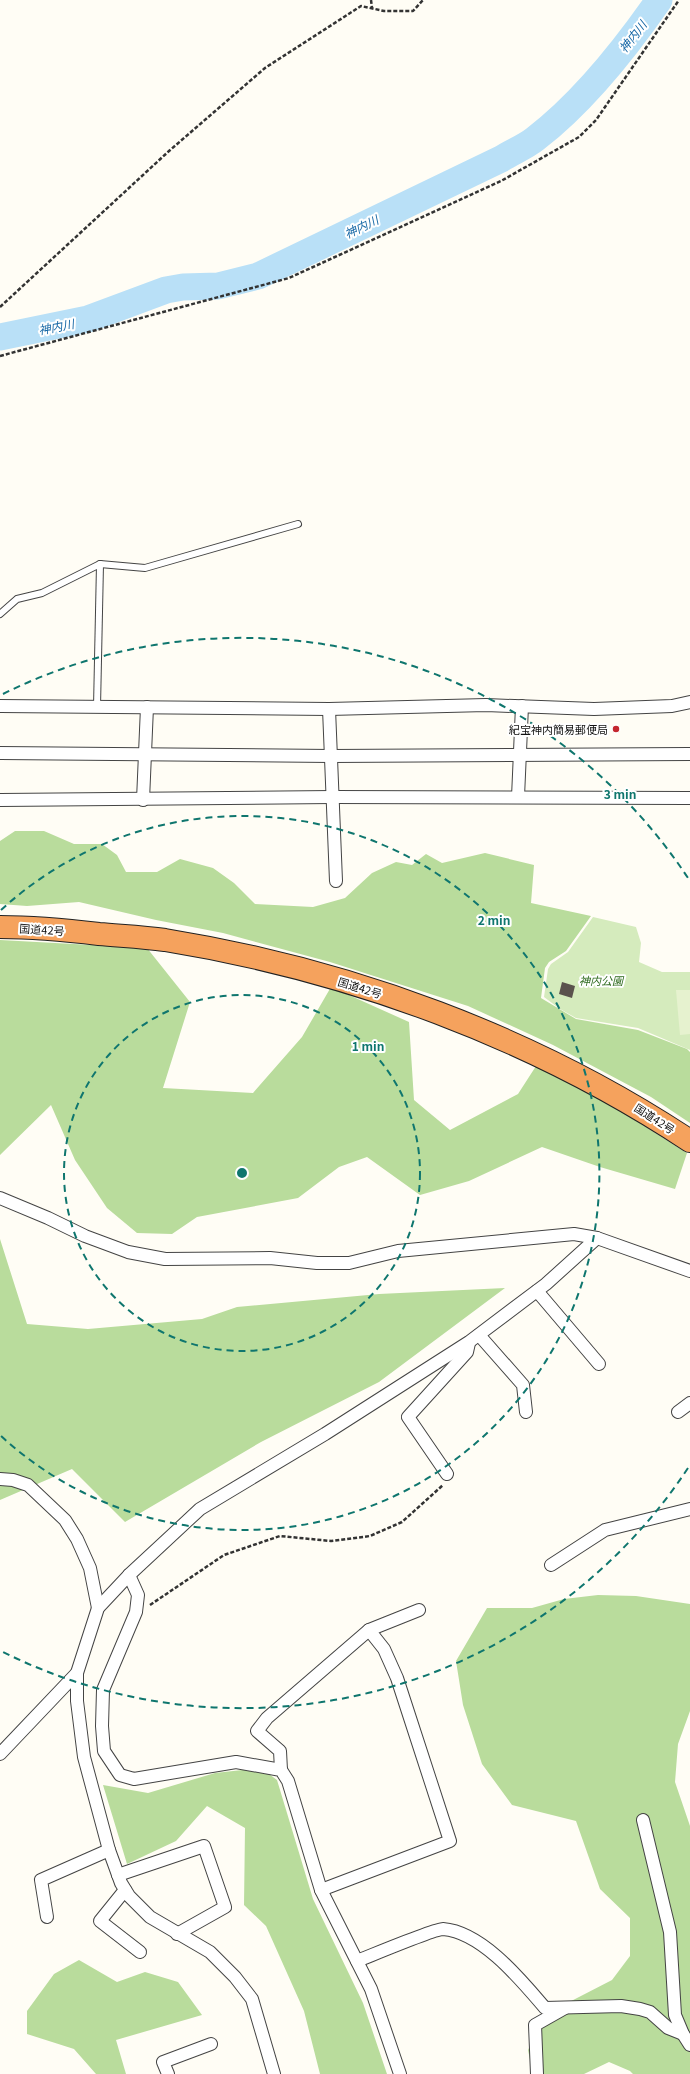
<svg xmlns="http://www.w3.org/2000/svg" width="690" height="2074" font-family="Georgia,'Noto Sans JP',serif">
<rect width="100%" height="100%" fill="#fffdf5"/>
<polygon fill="#d5ebbd" points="593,917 636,927 641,943 639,962 662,972 690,972 690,1050 638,1028 576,1018 560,1009 544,997 548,969 551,964 568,952"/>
<g fill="#b9dc9c">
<polygon points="15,831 44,831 74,844 102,844 117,855 126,872 157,872 180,859 213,868 234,883 255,904 313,907 345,898 372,873 396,862 412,865 426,854 442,863 485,853 534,865 531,903 591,916 566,951 549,962 545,968 541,998 576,1019 638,1030 687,1049 690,1052 690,1123 651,1097 553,1045 468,1006 330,962 223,933 156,920 79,902 27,906 0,904 0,841"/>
<polygon points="0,940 147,948 190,1002 163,1088 253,1093 302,1037 331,987 409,1022 414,1100 450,1130 518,1094 538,1063 603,1100 687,1153 675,1189 600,1167 542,1147 469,1181 420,1195 367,1157 339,1167 298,1198 197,1217 172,1234 137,1233 107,1208 75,1160 51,1105 0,1155"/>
<polygon points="0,1239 27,1324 88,1329 202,1319 237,1307 379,1294 505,1288 379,1382 261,1442 125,1522 72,1469 0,1500"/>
<polygon points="598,1595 636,1596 690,1604 690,1711 678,1744 675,1782 690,1826 690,2074 633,2074 630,2071 609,2062 584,2074 533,2074 528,2050 546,2014 612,1980 630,1956 630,1918 600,1889 576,1821 512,1805 482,1764 463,1705 456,1661 487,1608 532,1608 564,1599"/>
<polygon points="261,1768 277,1780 313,1899 363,2003 387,2074 320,2074 304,2011 266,1926 244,1905 245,1828 207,1806 176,1841 127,1864 103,1785 148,1793 215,1773"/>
<polygon points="79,1960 117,1982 145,1972 178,1982 202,2015 116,2040 126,2074 96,2074 74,2049 27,2034 27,2011 54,1974"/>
</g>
<polygon fill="#e6f2cf" points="676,990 690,990 690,1034 680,1035"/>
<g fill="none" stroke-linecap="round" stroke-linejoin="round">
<path stroke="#b9e0f7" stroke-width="27" d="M0,337L88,319L166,290L183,287L218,286L258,276L501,159C512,152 525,147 535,139C582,103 625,49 659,0"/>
</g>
<polygon fill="#5a524d" points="562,982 575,986 572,998 559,994"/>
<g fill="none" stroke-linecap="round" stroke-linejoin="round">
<defs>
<g id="lane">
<polyline points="0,614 17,599 42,593 100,564 145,568 298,524"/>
<polyline points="97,707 100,564"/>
</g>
<g id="street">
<polyline points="0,706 329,709 486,705 594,709 672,706 690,702"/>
<polyline points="329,709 336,881"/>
<polyline points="0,753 331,756 690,754"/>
<polyline points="518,797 522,706"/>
<polyline points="0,800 333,797 690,798"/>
<polyline points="143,800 147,707"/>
<polyline points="0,1198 48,1218 85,1236 128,1252 165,1259 270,1258 317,1263 349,1263 398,1251 574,1234 597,1238 690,1271"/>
<polyline points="537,1291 599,1364"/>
<polyline points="479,1335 523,1385 526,1412"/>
<polyline points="678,1412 690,1403"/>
<polyline points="447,1474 408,1417 467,1352 469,1343"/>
<polyline points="0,1479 13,1480 28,1485 65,1520 77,1539 90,1568 98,1608"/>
<polyline points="551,1565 605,1530 690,1509"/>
<polyline points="129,1575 138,1595 136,1612 103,1690 102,1726 104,1751 120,1775 134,1779 236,1762 281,1770 288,1781 321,1890 371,1989 400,2074"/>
<polyline points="0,1754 77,1673"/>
<polyline points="281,1770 280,1751 257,1731 267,1718 369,1630 419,1610"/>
<polyline points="643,1820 670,1932 675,2015 683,2034 690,2045"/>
<polyline points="118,1875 204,1846 225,1907 177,1934"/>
<polyline points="125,1890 100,1921 140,1952"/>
<polyline points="321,1890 450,1841 397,1678 384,1649 369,1630"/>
<polyline points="47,1917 41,1880 109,1850"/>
<path d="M357,1961C370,1956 434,1929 443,1929C482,1932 521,1980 545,2008L621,2006L640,2009L650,2012L668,2028L683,2034"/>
<polyline points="168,2074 163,2062 211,2044"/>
<polyline points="274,2074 252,1999 235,1977 210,1952 150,1917 129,1896 121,1883 109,1850 84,1757 77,1701 77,1673 98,1608 129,1575 200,1509 325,1434 469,1342 546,1284 597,1238"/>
<polyline points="537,2074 535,2025 565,2008"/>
</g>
<path id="highway" d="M0,927C33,927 66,930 99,934C121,936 143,937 165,940C350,970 533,1037 690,1141"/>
</defs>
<use href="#lane" stroke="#444" stroke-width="8"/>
<use href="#street" stroke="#444" stroke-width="14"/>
<use href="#highway" stroke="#222" stroke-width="24"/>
<g stroke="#333" stroke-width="2.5" stroke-dasharray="4 2" stroke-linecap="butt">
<polyline points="371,0 372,8"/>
<polyline points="0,307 169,151 265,68 361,6 384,11 413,11 423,0"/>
<polyline points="0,356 289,278 501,181 579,137 596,120 679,0"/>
<polyline points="150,1605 224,1555 280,1536 331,1541 370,1536 402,1522 443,1485"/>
</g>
<use href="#lane" stroke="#fff" stroke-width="6"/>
<use href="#street" stroke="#fff" stroke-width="12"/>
<use href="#highway" stroke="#f5a25d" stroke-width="22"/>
</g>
<g fill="none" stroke="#0f766e" stroke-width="2" stroke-dasharray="7 5">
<circle cx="242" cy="1173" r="178"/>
<path d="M1 910A357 357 0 1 1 1 1436"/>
<path d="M688 1468A535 535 0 0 1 3 1652M3 694A535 535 0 0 1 688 878"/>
</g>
<circle fill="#c4262e" stroke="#fff" stroke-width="1.5" cx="616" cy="729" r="4"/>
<g text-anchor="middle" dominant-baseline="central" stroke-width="4" stroke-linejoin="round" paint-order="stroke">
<g font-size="11" fill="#111" stroke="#fff" text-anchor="end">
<text x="608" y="729">紀宝神内簡易郵便局</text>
</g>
<g font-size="11" fill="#111" stroke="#fff">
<text transform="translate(42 929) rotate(4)">国道42号</text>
<text transform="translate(360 987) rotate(17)">国道42号</text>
<text transform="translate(655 1118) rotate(33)">国道42号</text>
</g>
<g font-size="11" font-style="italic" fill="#2f6b1f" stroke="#fff">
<text x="601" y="980">神内公園</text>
</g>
<g font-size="12" font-style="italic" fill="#1768a6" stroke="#fff">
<text transform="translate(632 36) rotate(-52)">神内川</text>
<text transform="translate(361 226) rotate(-26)">神内川</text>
<text transform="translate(56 326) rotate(-11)">神内川</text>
</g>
</g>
<circle cx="242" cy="1173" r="6" fill="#0f766e" stroke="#fff" stroke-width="2"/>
<g font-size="12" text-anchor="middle" font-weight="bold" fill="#0f766e" stroke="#fff" stroke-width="4" stroke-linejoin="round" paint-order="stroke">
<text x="620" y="799">3 min</text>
<text x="494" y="925">2 min</text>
<text x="368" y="1051">1 min</text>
</g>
</svg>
